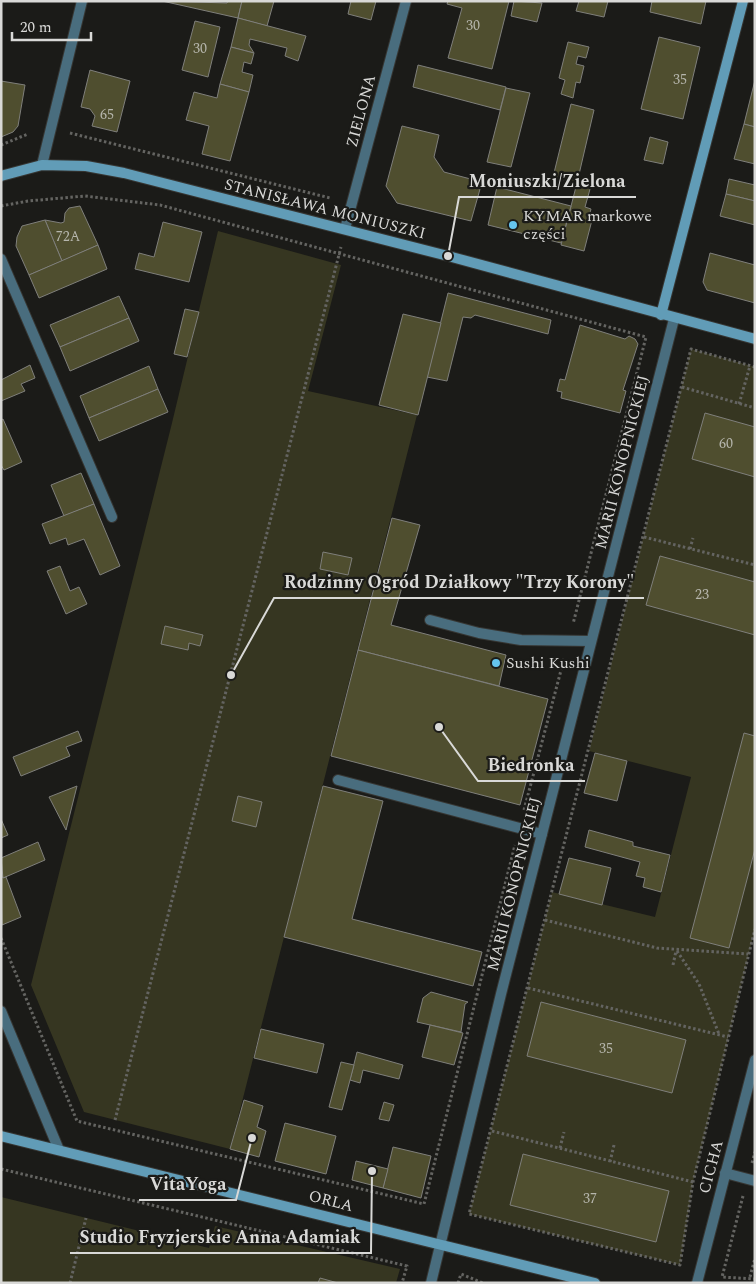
<svg xmlns="http://www.w3.org/2000/svg" width="756" height="1284" font-family="Spectral,serif">
<rect width="100%" height="100%" fill="#1b1b18"/>
<g fill="#363621">
<polygon points="218,231 341,265 308,391 417,415 230,1149 84,1112 31,985 172,423"/>
<polygon points="691,349 755,367 755,929 693,1182 680,1265 469,1214 552,892 655,917 691,777 589,751"/>
<polygon points="1,1197 209,1248 215,1226 400,1269 396,1283 1,1283"/>
</g>
<g fill="#4f4e2f" stroke="#7f7f7b">
<polygon points="162,1 227,3 228,1 242,1 238,18"/>
<polygon points="242,1 274,1 267,26 238,18"/>
<polygon points="351,1 376,1 371,20 348,14"/>
<polygon points="448,1 509,1 492,69 448,58 462,8 447,4"/>
<polygon points="514,1 542,3 537,22 511,16"/>
<polygon points="579,1 608,1 604,17 576,11"/>
<polygon points="652,1 706,1 701,24 650,12"/>
<polygon points="238,18 306,36 298,61 285,56 287,48 250,39 249,45 254,53 231,47"/>
<polygon points="195,21 220,27 208,77 182,70"/>
<polygon points="659,37 700,47 683,119 641,109"/>
<polygon points="568,42 589,47 586,58 578,56 576,64 584,66 580,83 576,82 573,98 561,94 565,80 559,78"/>
<polygon points="231,47 254,53 251,64 244,62 242,72 253,75 249,92 220,84"/>
<polygon points="418,65 506,87 500,110 413,87"/>
<polygon points="90,70 130,81 117,132 92,126 95,116 90,109 81,107"/>
<polygon points="755,80 755,127 744,124"/>
<polygon points="1,81 25,85 18,126 13,132 1,137"/>
<polygon points="220,84 249,92 230,161 202,154 209,126 186,120 194,92 217,98"/>
<polygon points="506,88 530,93 511,167 487,162"/>
<polygon points="571,104 594,110 577,183 553,177"/>
<polygon points="744,124 755,127 755,164 734,159"/>
<polygon points="402,126 439,135 434,157 444,172 482,182 471,221 397,203 386,186"/>
<polygon points="650,137 668,142 663,164 644,160"/>
<polygon points="578,179 592,182 585,207 591,209 588,220 592,220 584,251 561,245"/>
<polygon points="729,179 755,185 755,201 726,194"/>
<polygon points="497,187 571,206 561,243 488,225"/>
<polygon points="726,194 755,201 755,225 720,216"/>
<polygon points="80,206 98,245 62,261 45,220 61,223 64,222 65,213 69,208"/>
<polygon points="45,220 62,261 29,275 16,246 17,237 22,226"/>
<polygon points="163,222 202,232 189,282 135,269 139,253 154,257"/>
<polygon points="98,245 107,269 39,298 29,275"/>
<polygon points="710,253 755,265 755,303 707,290 703,282"/>
<polygon points="448,293 551,320 548,334 475,315 471,318 463,317 447,381 427,377"/>
<polygon points="119,296 129,318 60,347 50,325"/>
<polygon points="185,309 199,312 187,357 174,354"/>
<polygon points="403,314 441,323 418,415 379,405"/>
<polygon points="129,318 139,341 70,371 60,347"/>
<polygon points="580,325 625,339 629,336 635,339 638,344 623,390 626,391 620,413 561,398 562,392 557,391 560,379 565,380"/>
<polygon points="30,365 35,378 21,384 25,391 1,401 1,380"/>
<polygon points="149,366 158,389 89,418 80,396"/>
<polygon points="158,389 168,412 99,441 89,418"/>
<polygon points="705,413 755,427 755,477 692,459"/>
<polygon points="3,419 22,462 4,470 1,465 1,420"/>
<polygon points="81,473 94,504 64,516 51,485"/>
<polygon points="94,504 120,566 100,575 84,539 68,545 66,538 50,544 42,524"/>
<polygon points="392,518 420,525 391,625 506,655 499,686 358,650"/>
<polygon points="323,552 352,558 348,575 320,569"/>
<polygon points="660,556 755,582 755,635 646,605"/>
<polygon points="60,566 70,591 79,587 87,604 66,614 47,571"/>
<polygon points="165,626 203,635 200,646 189,643 188,650 161,644"/>
<polygon points="358,650 548,699 520,805 331,756"/>
<polygon points="78,731 82,741 66,747 70,756 21,776 13,757"/>
<polygon points="744,733 755,736 755,849 729,948 690,938"/>
<polygon points="595,753 627,761 617,801 584,793"/>
<polygon points="77,786 66,830 49,797"/>
<polygon points="323,786 383,801 352,919 482,952 473,986 284,937"/>
<polygon points="238,796 262,802 256,827 232,821"/>
<polygon points="1,819 8,835 1,838"/>
<polygon points="589,830 633,842 633,846 670,855 661,892 643,887 645,878 636,876 640,862 585,847"/>
<polygon points="38,842 45,860 3,878 1,858"/>
<polygon points="569,858 611,868 602,905 559,894"/>
<polygon points="1,874 3,878 6,877 21,917 2,925"/>
<polygon points="431,992 468,1002 465,1004 461,1032 417,1022 423,998"/>
<polygon points="541,1002 686,1040 672,1093 527,1056"/>
<polygon points="430,1025 463,1033 454,1065 422,1057"/>
<polygon points="261,1029 324,1044 317,1073 254,1058"/>
<polygon points="357,1052 403,1065 399,1079 363,1070 360,1083 350,1080"/>
<polygon points="341,1062 354,1065 342,1110 329,1107"/>
<polygon points="244,1100 263,1106 257,1127 266,1131 259,1157 230,1149"/>
<polygon points="384,1102 394,1105 389,1121 379,1119"/>
<polygon points="285,1123 336,1136 326,1174 275,1161"/>
<polygon points="393,1147 431,1156 421,1198 383,1188"/>
<polygon points="523,1154 669,1191 656,1242 510,1205"/>
<polygon points="356,1161 388,1169 383,1188 352,1180"/>
<polygon points="320,1278 338,1283 318,1283"/>
</g>
<g fill="none" stroke-linecap="round" stroke-linejoin="round">
<defs>
<g id="lane">
<polyline points="430,620 479,633 521,640 591,641"/>
<polyline points="338,780 542,834"/>
<polyline points="725,1173 755,1181"/>
</g>
<g id="street">
<polyline points="42,165 82,1"/>
<polyline points="345,229 406,1"/>
<polyline points="1,259 112,517"/>
<polyline points="1,1011 59,1150"/>
<polyline points="431,1283 501,994 674,319"/>
<polyline points="697,1283 755,1060"/>
</g>
<g id="secondary">
<polyline points="1,176 42,165 86,166 124,173 448,256 755,339"/>
<polyline points="661,315 743,1"/>
<polyline points="1,1136 595,1283"/>
</g>
</defs>
<use href="#lane" stroke="#363633" stroke-width="12"/>
<use href="#street" stroke="#363633" stroke-width="12"/>
<use href="#secondary" stroke="#363633" stroke-width="12"/>
<g stroke="#646461" stroke-width="3" stroke-dasharray="2.5 2.5" stroke-linecap="butt">
<polyline points="70,133 330,198"/>
<polyline points="1,145 28,134"/>
<polyline points="1,206 28,201 85,196 160,205 646,337 573,624"/>
<polyline points="755,367 691,349 469,1214 680,1265 693,1182 755,929"/>
<polyline points="682,387 755,408"/>
<polyline points="739,404 750,366"/>
<polyline points="644,537 755,565"/>
<polyline points="690,549 693,538"/>
<polyline points="524,810 564,659"/>
<polyline points="545,920 657,948 748,954"/>
<polyline points="1,938 77,1121 424,1204 515,845"/>
<polyline points="677,951 699,984 719,1034"/>
<polyline points="673,965 676,951"/>
<polyline points="528,988 728,1037"/>
<polyline points="115,1120 341,247"/>
<polyline points="492,1131 693,1182"/>
<polyline points="560,1148 564,1132"/>
<polyline points="610,1162 614,1145"/>
<polyline points="752,1163 755,1152"/>
<polyline points="1,1169 407,1266 402,1283"/>
<polyline points="743,1196 722,1277 755,1279"/>
<polyline points="750,1277 755,1258"/>
<polyline points="70,1283 86,1218"/>
<polyline points="458,1283 461,1274 483,1283"/>
</g>
<use href="#lane" stroke="#496d7e" stroke-width="10"/>
<use href="#street" stroke="#496d7e" stroke-width="10"/>
<use href="#secondary" stroke="#619cb7" stroke-width="10"/>
</g>
<g fill="#65c5ee" stroke="#1b1b18" stroke-width="2">
<circle cx="513" cy="225" r="5"/>
<circle cx="496" cy="663" r="5"/>
</g>
<g text-anchor="middle" dominant-baseline="central" stroke-width="4.5" stroke-linejoin="round" paint-order="stroke">
<g font-size="14" fill="#b6b6ad">
<text x="473" y="25">30</text>
<text x="200" y="48">30</text>
<text x="680" y="79">35</text>
<text x="107" y="114">65</text>
<text x="68" y="236">72A</text>
<text x="726" y="443">60</text>
<text x="702" y="594">23</text>
<text x="606" y="1048">35</text>
<text x="590" y="1198">37</text>
</g>
<g font-size="16" fill="#d9d9d7" stroke="#1b1b18">
<text transform="translate(361 111) rotate(-75)">ZIELONA</text>
<text transform="translate(325 209) rotate(14)">STANISŁAWA MONIUSZKI</text>
<text transform="translate(622 462) rotate(-76)">MARII KONOPNICKIEJ</text>
<text transform="translate(514 884) rotate(-76)">MARII KONOPNICKIEJ</text>
<text transform="translate(711 1167) rotate(-75)">CICHA</text>
<text transform="translate(331 1201) rotate(14)">ORLA</text>
</g>
<g font-size="16" fill="#d9d9d7" stroke="#1b1b18" text-anchor="start">
<text x="523" y="216">KYMAR markowe<tspan x="523" dy="18">części</tspan></text>
<text x="506" y="663">Sushi Kushi</text>
</g>
</g>
<path fill="none" stroke="#d9d9d7" stroke-width="2" d="M448 256L459 197H636M231 675L274 598H644M439 727L478 781H585M252 1138L236 1200H139M372 1171L371 1253H70"/>
<g fill="#d9d9d7" stroke="#1b1b18" stroke-width="2">
<circle cx="448" cy="256" r="5"/>
<circle cx="231" cy="675" r="5"/>
<circle cx="439" cy="727" r="5"/>
<circle cx="252" cy="1138" r="5"/>
<circle cx="372" cy="1171" r="5"/>
</g>
<g font-size="18" text-anchor="middle" font-weight="bold" fill="#d9d9d7" stroke="#1b1b18" stroke-width="4.5" stroke-linejoin="round" paint-order="stroke">
<text x="547" y="187">Moniuszki/Zielona</text>
<text x="459" y="588">Rodzinny Ogród Działkowy "Trzy Korony"</text>
<text x="531" y="771">Biedronka</text>
<text x="188" y="1190">VitaYoga</text>
<text x="220" y="1243">Studio Fryzjerskie Anna Adamiak</text>
</g>
<rect width="756" height="1284" fill="none" stroke="#d9d9d7" stroke-width="5"/>
<path d="M12 32v8h79v-8" fill="none" stroke="#d9d9d7" stroke-width="2.5"/>
<text x="20" y="32" font-size="15" fill="#d9d9d7" stroke="#1b1b18" stroke-width="4" paint-order="stroke">20 m</text>
</svg>
